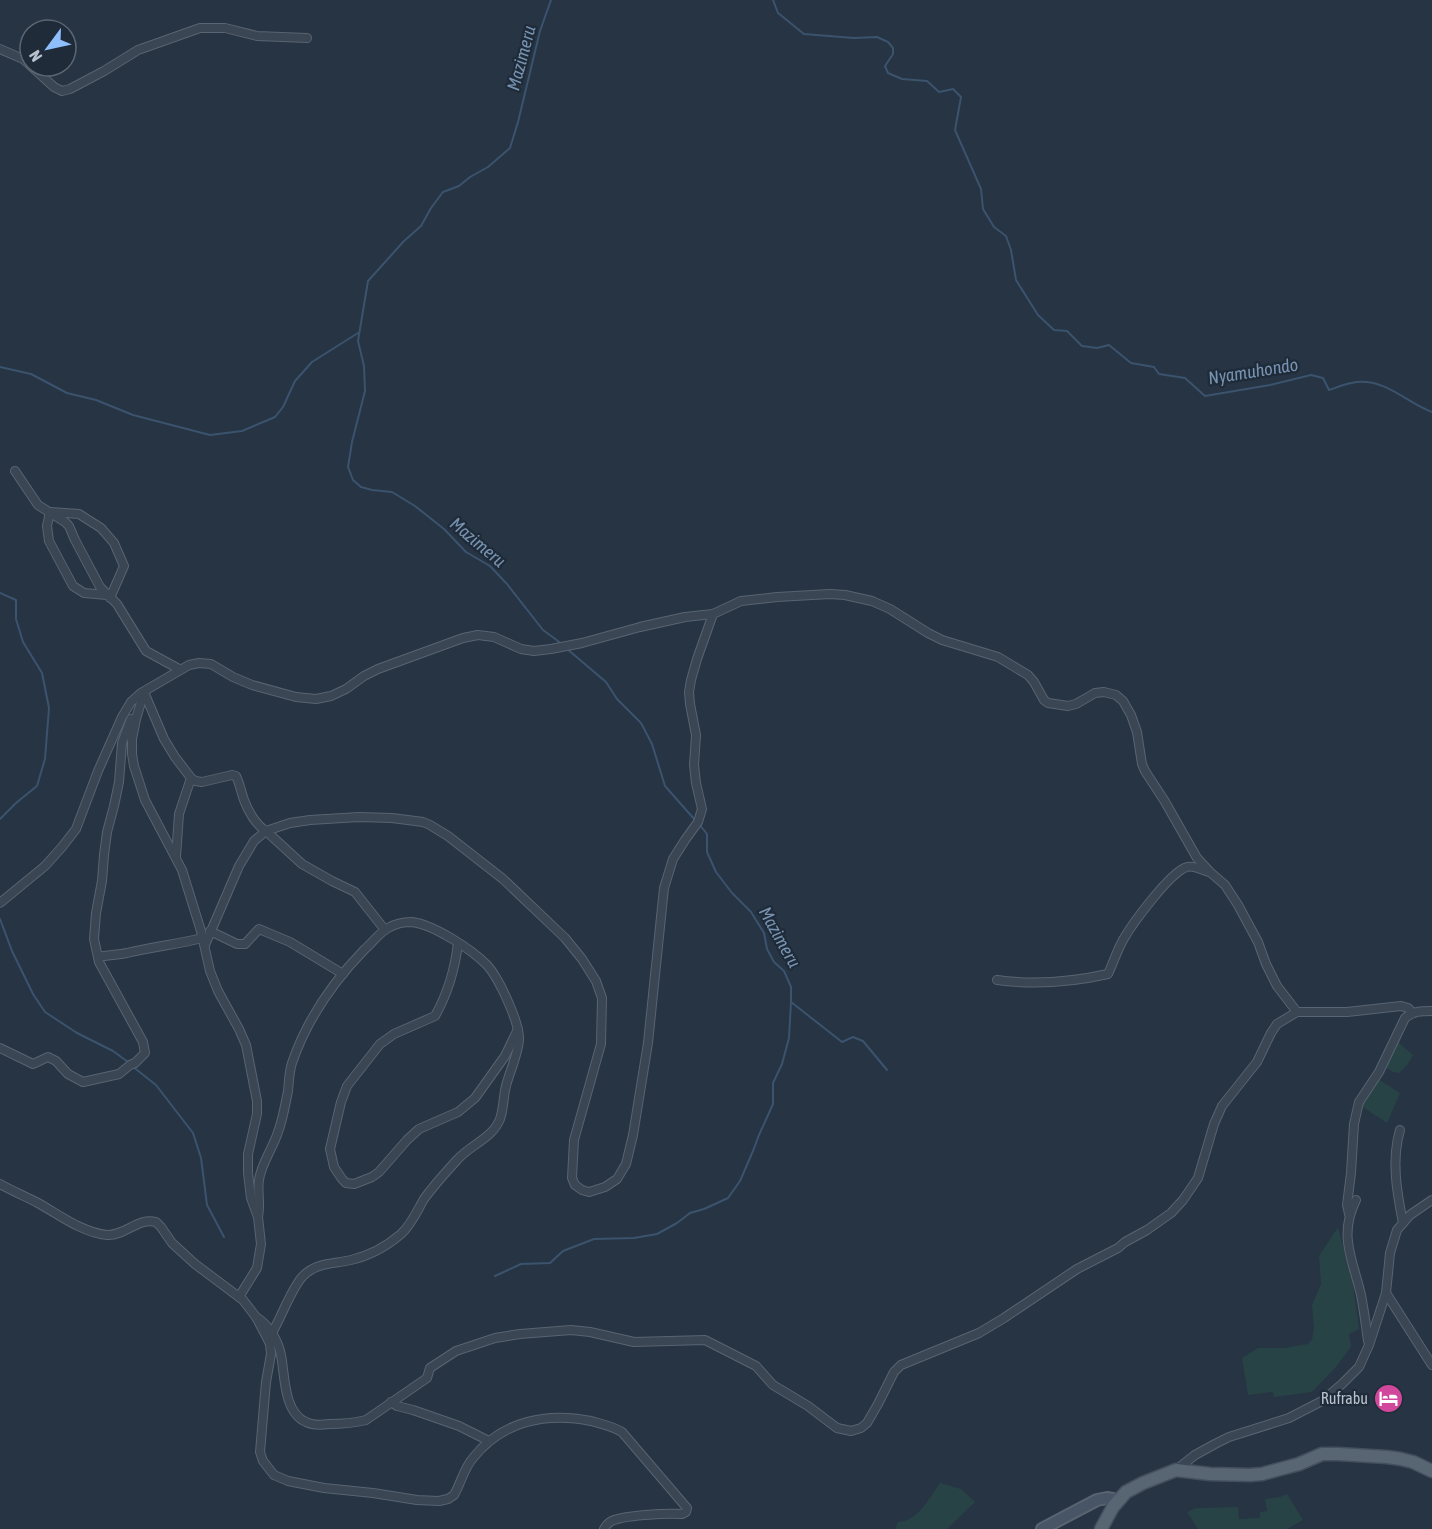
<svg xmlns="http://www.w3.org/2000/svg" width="1432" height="1529" font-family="'Asap Condensed',sans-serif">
<rect width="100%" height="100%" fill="#263444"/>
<g fill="#284345">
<polygon points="1397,1041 1413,1055 1408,1064 1399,1073 1393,1072 1384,1066"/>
<polygon points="1378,1079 1400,1093 1387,1123 1361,1106"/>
<polygon points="1338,1227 1353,1284 1359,1329 1349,1334 1351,1347 1335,1368 1312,1392 1274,1397 1273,1392 1248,1395 1242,1358 1258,1348 1284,1348 1308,1344 1312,1340 1314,1327 1312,1305 1321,1284 1319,1256"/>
<path d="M940,1483L961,1489L975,1502L947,1529H895L898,1522C919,1521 929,1498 940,1483Z"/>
<polygon points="1287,1494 1303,1520 1287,1529 1198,1529 1187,1512 1196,1508 1238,1507 1239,1519 1260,1518 1260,1512 1267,1511 1265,1499 1280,1497"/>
</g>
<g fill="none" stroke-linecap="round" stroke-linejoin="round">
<g stroke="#3b536d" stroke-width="2">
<polyline points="551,0 540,31 518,122 510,148 488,167 470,177 459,186 443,192 431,208 421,226 404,241 368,281 358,341 364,366 365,391 352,442 348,467 353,480 361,487 372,490 392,492 415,506 444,529 466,552 490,566 507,584 543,630 562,644"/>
<path d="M773,0L778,13L804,34L854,38L877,37L888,42L893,48V54L885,66L888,73L902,79L927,81L939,92L953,89L961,97L955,130L981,189L983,209L994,227L1006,236L1011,250L1016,280L1038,315L1054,330L1067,331L1082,346L1097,348L1109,345L1131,363L1154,367L1159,374L1185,378L1205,396L1270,385L1311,375L1323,378L1329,390C1338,387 1347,383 1357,382C1386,379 1407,403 1432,412"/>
<polyline points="0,367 31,374 67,393 96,400 133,415 210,435 242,431 275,417 283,407 295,381 312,362 358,333"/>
<polyline points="0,593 16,600 16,619 23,642 42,673 49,708 45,759 37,786 16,803 0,819"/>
<polyline points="566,648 606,682 617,699 641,723 652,744 665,786 695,820"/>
<polyline points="699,824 707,834 707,852 716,872 732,893 751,912 764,933 767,949 774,962 784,971 791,987 791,1002 842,1042 853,1037 863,1041 887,1070"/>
<polyline points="0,919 12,951 33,994 45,1012 77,1033 113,1051 128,1062"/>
<polyline points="132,1066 156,1085 193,1133 201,1158 207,1205 224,1237"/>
<polyline points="495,1276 521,1264 550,1263 563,1251 594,1239 634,1238 657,1234 677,1223 690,1213 704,1209 728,1198 740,1181 753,1151 759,1135 773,1104 773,1083 782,1064 789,1038 791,1002"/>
</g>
<defs>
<g id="street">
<polyline points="0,49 23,59 30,65"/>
<polyline points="31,66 54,87 62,91 70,89 104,71 138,50 200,28 225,28 257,36 307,38"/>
<polyline points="15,471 38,505 65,522 69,526 75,540 100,587 117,604 146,651 179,669"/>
<polyline points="107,595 84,593 73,586 49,541 47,526 50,512 79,514 101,528 114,543 124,566 110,598"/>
<path d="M144,692L164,739L175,757L191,778L195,781L202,782L232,775L236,776C240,784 241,792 244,800C248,811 256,825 266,831L290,823L310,820L359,817L392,818L423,822L430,825L448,836L503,879L565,938L582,959L596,981L602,998L601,1044L574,1140L572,1178L575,1185L582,1190L589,1192L605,1187L617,1179L626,1164L633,1135L648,1043L664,888L673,859L685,840L698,822L702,809L696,783L694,765L696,735L690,704L689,692L691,680L697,659L713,614"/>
<polyline points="144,692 136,719 132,739 132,754 134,766 145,800 182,870 201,931 210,971 218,991 239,1029 246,1045 257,1101 257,1114 248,1154 248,1173 251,1198 258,1217 261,1244 257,1268 239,1297"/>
<polyline points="176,857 179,814 191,778"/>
<polyline points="0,903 45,866 62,847 76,829 98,771 122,717 131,702 141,693 189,665 199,663 211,664 233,677 252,685 296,697 316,699 331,696 346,689 364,676 378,669 463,638 478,635 494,637 521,649 534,651 551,649 582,643 640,627 685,617 713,614 741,601 777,597 830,594 845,595 872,601 890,609 928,633 942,640 998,657 1028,675 1034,682 1044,700 1048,703 1068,706 1076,704 1095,693 1104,692 1116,695 1123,701 1131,715 1137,732 1142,764 1145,771 1164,800 1197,858 1210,872 1225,885 1238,905 1258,942 1266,964 1277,986 1297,1012"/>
<polyline points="210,931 237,944 245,944 259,929 290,942 343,974"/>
<path d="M458,943C455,969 448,993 435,1016L394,1034L380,1044L347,1086L341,1102L330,1149L334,1167L342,1179L346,1183L354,1184L372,1177L379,1172L407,1140L419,1129L458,1112L475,1098L505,1056L518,1029"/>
<polyline points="205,945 239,866 254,841 266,831 302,864 332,881 355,892 385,930"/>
<path d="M98,957C108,955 117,955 127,953C152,947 178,944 203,938"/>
<path d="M997,980C1033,985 1072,982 1108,974C1113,963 1117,951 1123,940C1132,924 1170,872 1187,867C1193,865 1202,870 1209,872"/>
<polyline points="0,1048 33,1064 48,1057 56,1061 68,1074 83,1082 119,1074 130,1065 135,1063 145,1053 143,1042 99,962 94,939 96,913 102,881 104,855 107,832 114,806 119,782 122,743 131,719"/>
<path d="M1400,1130C1391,1160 1397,1193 1403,1223"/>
<path d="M0,1184C12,1191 27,1197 38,1203C58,1214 83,1233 107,1235C125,1236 138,1217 156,1222L161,1227L172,1243L195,1264L243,1300L256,1317L266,1336L270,1344L271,1354L266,1382L260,1452L263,1461L274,1475L288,1481L324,1488L373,1493L417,1500L439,1501L448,1499L454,1495C461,1483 464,1468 473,1458C502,1421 546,1412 591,1421C601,1424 612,1426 622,1432L687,1508L686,1512L682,1514C669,1513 620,1515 610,1522C607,1524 606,1525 604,1529"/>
<path d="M1356,1200C1338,1236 1353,1260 1361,1295C1364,1310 1366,1326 1368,1341"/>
<path d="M1349,1214L1347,1205L1351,1173L1354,1124L1359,1102L1379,1072L1405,1018C1414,1011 1420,1011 1432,1011"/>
<path d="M258,1217C261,1204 257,1192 259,1180C261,1164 273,1148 278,1132C283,1119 285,1105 288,1091C289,1082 289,1072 292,1063C307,1019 332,983 364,950C372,943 379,933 388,928C395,924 403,922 411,922C433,924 471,949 487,965C499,978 518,1020 519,1037C520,1050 509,1073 506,1086C503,1097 504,1108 500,1119C492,1139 471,1144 457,1160C446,1172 434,1185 424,1199C417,1211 411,1225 401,1234C387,1246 368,1256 351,1260C334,1264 317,1262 303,1276C292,1287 281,1318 272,1333"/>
<polyline points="1386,1293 1432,1365"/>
<path d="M256,1317C269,1325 278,1340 281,1355C285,1374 283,1412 306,1422C312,1425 322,1425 329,1424C342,1424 354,1423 366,1420L427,1378L430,1368L456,1351L495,1338L520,1334L571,1330L590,1332L634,1342L705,1340L756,1366L773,1385L808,1406L837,1428L851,1431L861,1428L867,1423L878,1404L894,1372L901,1365L979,1333L1004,1318L1077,1269L1118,1248L1125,1242L1147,1230L1171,1213L1183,1200L1198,1178L1214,1124L1222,1106L1257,1062L1271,1033L1277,1024L1297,1012H1347L1401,1006L1408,1008L1412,1012"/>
<polyline points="391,1402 397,1406 413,1410 459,1426 489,1441"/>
<polyline points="1176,1470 1195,1455 1215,1444 1229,1437 1289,1418 1322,1401 1342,1384 1359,1367 1369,1345 1386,1293 1390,1253 1397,1230 1410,1215 1432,1200"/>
</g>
<polyline id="secondary" points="1042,1529 1097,1500 1107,1498 1118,1500"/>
<polyline id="primary" points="1101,1529 1113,1507 1126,1492 1143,1483 1176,1470 1210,1474 1250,1475 1262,1474 1299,1464 1322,1454 1338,1454 1387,1457 1401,1459 1413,1462 1432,1471"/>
</defs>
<use href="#street" stroke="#596471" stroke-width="10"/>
<use href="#secondary" stroke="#596471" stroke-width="14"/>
<use href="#primary" stroke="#444f5d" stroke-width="15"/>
<use href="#street" stroke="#3a4653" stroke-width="8"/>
<use href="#secondary" stroke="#485566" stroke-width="10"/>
<use href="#primary" stroke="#586573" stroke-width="12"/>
</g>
<defs>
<symbol id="hotel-disc" viewBox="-11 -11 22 22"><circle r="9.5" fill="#d1479c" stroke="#1f2b39"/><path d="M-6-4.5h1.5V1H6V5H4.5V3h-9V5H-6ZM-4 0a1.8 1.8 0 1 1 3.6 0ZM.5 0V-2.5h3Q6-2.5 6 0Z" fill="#fff"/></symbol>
</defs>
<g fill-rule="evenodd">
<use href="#hotel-disc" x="1372" y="1382" width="33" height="33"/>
</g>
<g text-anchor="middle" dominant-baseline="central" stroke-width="4.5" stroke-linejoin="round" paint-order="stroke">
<g font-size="16" fill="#b8c1cd" stroke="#1f2b39" text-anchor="end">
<text x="1368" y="1398">Rufrabu</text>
</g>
<g font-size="18" font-style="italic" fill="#7793b1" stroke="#1f2b39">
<text transform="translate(521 58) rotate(-75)">Mazimeru</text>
<text transform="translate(1253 371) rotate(-9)">Nyamuhondo</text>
<text transform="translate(478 542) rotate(40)">Mazimeru</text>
<text transform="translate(780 937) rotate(61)">Mazimeru</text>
</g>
</g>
<g transform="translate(48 48) rotate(237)"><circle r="28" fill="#1f2b39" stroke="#5c6774" stroke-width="1.5"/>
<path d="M0-4.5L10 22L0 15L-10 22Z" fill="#8ebefc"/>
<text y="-9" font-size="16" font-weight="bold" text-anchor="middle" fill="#b8c1cd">N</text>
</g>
</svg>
